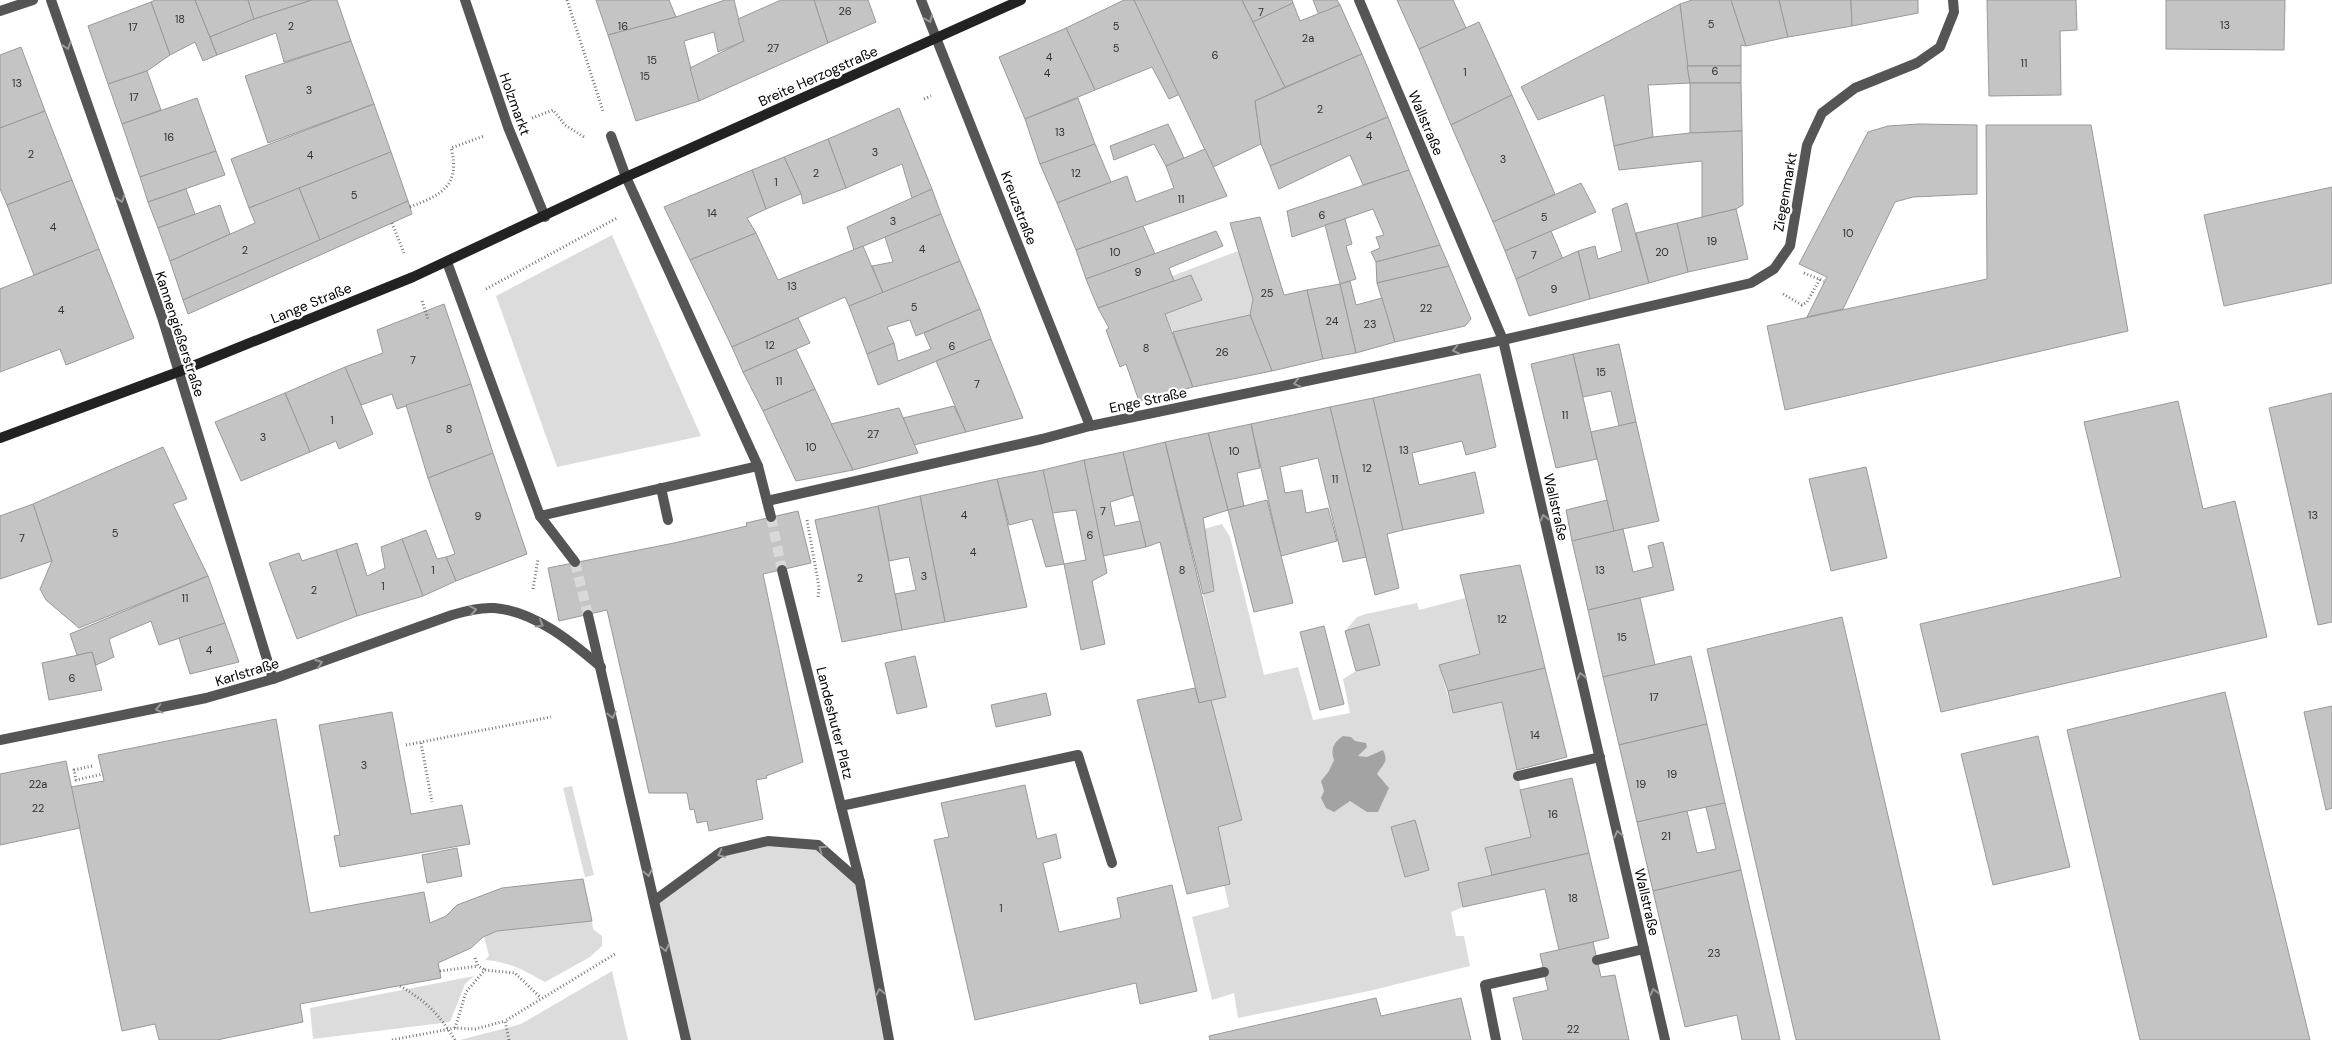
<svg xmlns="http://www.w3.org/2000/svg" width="2332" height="1040" font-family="'DM Sans',sans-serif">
<rect width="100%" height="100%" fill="#fff"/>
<g fill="#dcdcdc">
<polygon points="612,235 701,436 557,467 496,296"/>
<polygon points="1238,251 1253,299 1250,315 1173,332 1165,314 1202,300 1191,275 1174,281 1172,276"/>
<polygon points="1222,524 1230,537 1264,675 1298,667 1313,720 1350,713 1343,679 1356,671 1380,665 1369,624 1345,631 1357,617 1366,614 1417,603 1419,610 1465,598 1480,654 1439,665 1453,713 1502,702 1531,837 1486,848 1492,875 1458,883 1463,907 1451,912 1456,936 1464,936 1470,966 1369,991 1238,1018 1234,993 1212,1000 1192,917 1229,907 1224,885 1230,883 1218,827 1242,820 1211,700 1226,697 1203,594 1214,591 1204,529"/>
<polygon points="572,786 594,875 585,877 563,788"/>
<polygon points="768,841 818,845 860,882 889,1040 686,1040 654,901 721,852"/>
<path d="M592,921L593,929L602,936V946L590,957L545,982C523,970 511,962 485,960L489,956L484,936L497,931Z"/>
<polygon points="612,971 628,1040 460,1040 521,1024"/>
<polygon points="474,976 465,984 450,1022 313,1039 310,1008"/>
</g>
<path fill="#a3a3a3" d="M1343,736L1351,737L1355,741L1366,743L1367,747L1358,756L1367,757L1383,750C1389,762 1383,764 1377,774L1389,788L1378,812H1367L1350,801L1334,812L1326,808L1321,798L1324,791L1321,781L1329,771L1334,760C1330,749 1334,742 1343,736Z"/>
<g fill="#c4c4c4" stroke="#999">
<polygon points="155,0 195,0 217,55 203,61 195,42 170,55 151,2"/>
<polygon points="195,0 248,0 254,19 210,37"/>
<polygon points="248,0 312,0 254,19"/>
<polygon points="312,0 337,0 351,41 284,62 276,33 217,55 210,37 254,19"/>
<polygon points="596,0 669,0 676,17 608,35"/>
<polygon points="725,0 734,0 744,41 718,52 714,32 684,41 699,101 636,121 608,35 676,17"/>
<polygon points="781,0 814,0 828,43 699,101 690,68 744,41 738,19"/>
<polygon points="814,0 868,0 876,22 828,43"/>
<polygon points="1124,0 1134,0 1180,94 1169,99 1152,67 1095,90 1066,28"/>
<polygon points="1134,0 1242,0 1285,87 1255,101 1261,144 1213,167"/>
<polygon points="1242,0 1292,0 1293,3 1253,22"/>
<polygon points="1313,0 1337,0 1340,5 1319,15"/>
<polygon points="1397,0 1453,0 1466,28 1419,49"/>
<polygon points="1692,0 1731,0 1746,46 1741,45 1741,66 1687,66 1680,4"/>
<polygon points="1731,0 1779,0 1788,37 1746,46"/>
<polygon points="1779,0 1851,0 1852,26 1788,37"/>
<polygon points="1851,0 1918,0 1918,13 1852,26"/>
<polygon points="1987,0 2076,0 2077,30 2060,31 2061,95 1989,96"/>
<polygon points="2166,0 2285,0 2284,50 2166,49"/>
<polygon points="151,2 170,55 147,71 108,84 88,26"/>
<polygon points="1293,3 1300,21 1340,5 1362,54 1285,87 1253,22"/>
<polygon points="1680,4 1690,83 1648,85 1653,137 1614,146 1604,95 1538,120 1521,87"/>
<polygon points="1479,22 1512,95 1451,125 1419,49"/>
<polygon points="1066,28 1095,90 1025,119 999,57"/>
<polygon points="351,41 374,104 268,143 245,76"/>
<polygon points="21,47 45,111 0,128 0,55"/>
<polygon points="1362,54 1388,117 1270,166 1261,144 1255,101"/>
<polygon points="1687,66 1741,66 1741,83 1690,83"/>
<polygon points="147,71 161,110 122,124 108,84"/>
<polygon points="1690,83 1741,83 1742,131 1690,133"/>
<polygon points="1512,95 1555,194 1493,222 1451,125"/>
<polygon points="197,98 216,151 140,177 122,124"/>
<polygon points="1078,98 1095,144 1040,164 1025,119"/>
<polygon points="374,104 391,152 249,208 231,159"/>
<polygon points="899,108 932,189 912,198 902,164 846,188 828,139"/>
<polygon points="45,111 72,180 7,205 0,189 0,128"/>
<polygon points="1388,117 1409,170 1363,185 1350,155 1279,189 1270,166"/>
<polygon points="1168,124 1184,158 1166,166 1154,144 1114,160 1110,146"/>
<polygon points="1919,124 1977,125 1977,194 1913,197 1895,202 1843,309 1807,317 1827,277 1799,264 1868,132 1888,126"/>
<polygon points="1986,125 2091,125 2128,331 1785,410 1767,326 1987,279"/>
<polygon points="1742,131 1743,205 1736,209 1702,217 1702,161 1619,170 1614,146 1653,137 1690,133"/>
<polygon points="828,139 846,188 803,204 801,194 784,157"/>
<polygon points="1095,144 1111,182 1057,203 1040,164"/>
<polygon points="1205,149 1227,196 1076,250 1057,203 1127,176 1136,202 1174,188 1166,166"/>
<polygon points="216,151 225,175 148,202 140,177"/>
<polygon points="391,152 408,201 320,240 299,188"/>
<polygon points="784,157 801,194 766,209 752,170"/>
<polygon points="752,170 766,209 747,218 756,233 690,260 664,207"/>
<polygon points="1409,170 1440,245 1376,262 1371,252 1380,248 1376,237 1384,235 1373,209 1292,237 1287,211"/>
<polygon points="72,180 99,249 34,275 7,205"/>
<polygon points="1581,183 1596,212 1505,251 1493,222"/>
<polygon points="2332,187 2332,283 2224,306 2204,215"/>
<polygon points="299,188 320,240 183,300 170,261 255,223 249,208"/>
<polygon points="186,189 195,214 158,228 148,202"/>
<polygon points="932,189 941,214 854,250 847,227"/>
<polygon points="408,201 412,214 188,314 183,300"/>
<polygon points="1627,203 1649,283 1590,299 1578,251 1595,246 1598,259 1622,251 1612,209"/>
<polygon points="220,205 230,234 170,261 158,228"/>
<polygon points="1736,209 1748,259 1688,272 1677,223"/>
<polygon points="941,214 960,261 883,293 872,266 893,262 885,237"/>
<polygon points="1260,217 1284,295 1307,290 1323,359 1272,371 1250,315 1253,299 1230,223"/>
<polygon points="1345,219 1352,244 1346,246 1356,279 1340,284 1325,225"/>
<polygon points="1677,223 1688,272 1649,283 1636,233"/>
<polygon points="1143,226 1155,254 1086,279 1076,250"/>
<polygon points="1216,231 1223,246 1169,268 1174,281 1098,308 1086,279"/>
<polygon points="1551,231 1563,259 1516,279 1505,251"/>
<polygon points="756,233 778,280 863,246 883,293 849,306 845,297 732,347 690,260"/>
<polygon points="1440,245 1449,266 1377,283 1376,262"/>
<polygon points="99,249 134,338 66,365 60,349 0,372 0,289"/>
<polygon points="1578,251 1590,299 1529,316 1516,279"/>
<polygon points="960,261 980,309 916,336 910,320 887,327 894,343 867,354 849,306"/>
<polygon points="1449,266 1471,319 1465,326 1395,342 1377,283"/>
<polygon points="1191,275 1202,300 1165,314 1193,387 1139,401 1126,364 1120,367 1106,330 1109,328 1098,308"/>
<polygon points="1350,281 1356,305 1382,298 1395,342 1356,353 1340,284"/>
<polygon points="1340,284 1356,353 1323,359 1307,290"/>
<polygon points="444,304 471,384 397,409 392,394 361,405 345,367 383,353 377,330"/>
<polygon points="980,309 991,339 878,385 867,354 894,343 898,361 931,349 924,333"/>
<polygon points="1250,315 1272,371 1193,387 1173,332"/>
<polygon points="798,318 810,343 743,372 732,347"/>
<polygon points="991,339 1023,418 966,432 936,361"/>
<polygon points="1619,344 1636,422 1619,426 1611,391 1583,397 1573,354"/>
<polygon points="796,349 815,389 763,411 743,372"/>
<polygon points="1573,354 1597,459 1556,468 1531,364"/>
<polygon points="345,367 373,434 339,449 336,441 310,452 285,393"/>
<polygon points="1480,374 1496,447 1466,455 1462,441 1412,453 1419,485 1475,472 1484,513 1403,530 1373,398"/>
<polygon points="471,384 493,453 428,478 406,405"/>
<polygon points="815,389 853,470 796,481 763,411"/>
<polygon points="285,393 310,452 241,481 215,422"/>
<polygon points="2332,393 2332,622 2318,625 2269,408"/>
<polygon points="1373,398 1403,530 1387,534 1399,588 1375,595 1330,407"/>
<polygon points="2178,401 2203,509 2235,501 2267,637 1941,712 1920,624 2121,577 2084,422"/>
<polygon points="954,406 966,432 914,445 903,418"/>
<polygon points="1330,407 1366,557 1343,562 1318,458 1280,467 1285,493 1302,490 1306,513 1328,508 1337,541 1281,556 1251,424"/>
<polygon points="899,408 918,453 853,470 831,424"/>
<polygon points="1636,422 1659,521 1614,531 1591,432"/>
<polygon points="1251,424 1260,468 1237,473 1244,506 1228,510 1208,433"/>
<polygon points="1208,433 1228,510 1203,518 1214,591 1203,594 1165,442"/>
<polygon points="1165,442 1226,697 1199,703 1160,542 1146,547 1123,452"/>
<polygon points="163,447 187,499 173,504 208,576 79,628 46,600 40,589 52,561 33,504"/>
<polygon points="1123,452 1133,495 1110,502 1115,526 1140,521 1146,547 1103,556 1084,460"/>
<polygon points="493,453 527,554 456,581 446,557 455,554 428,478"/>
<polygon points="1084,460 1107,573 1092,581 1105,644 1081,650 1064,564 1086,560 1076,510 1052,513 1043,470"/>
<polygon points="1866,467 1887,558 1831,571 1809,479"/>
<polygon points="1043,470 1064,564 1046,567 1032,519 1009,525 997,479"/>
<polygon points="997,479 1027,607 945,622 920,496"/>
<polygon points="920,496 945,622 902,630 895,594 916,590 909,557 889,561 878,506"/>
<polygon points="1267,500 1293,603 1254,612 1228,510"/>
<polygon points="1607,500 1614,531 1572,541 1566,510"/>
<polygon points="33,504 52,561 0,579 0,516"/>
<polygon points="878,506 902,630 842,642 815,520"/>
<polygon points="798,511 811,563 763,574 803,762 766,776 767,778 756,780 763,819 709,831 707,821 697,823 694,809 690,810 687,793 649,793 607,610 559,621 548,568 674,543 747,526 746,523"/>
<polygon points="1623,529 1633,572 1653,567 1648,546 1663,542 1674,590 1588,610 1572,541"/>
<polygon points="426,530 437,559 446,557 456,581 423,596 402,539"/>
<polygon points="402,539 423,596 357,616 336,550 357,543 367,576 385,568 381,547"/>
<polygon points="336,550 357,616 297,639 269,563 299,553 302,561"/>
<polygon points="1520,565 1545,668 1448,691 1439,665 1480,654 1460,575"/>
<polygon points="208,576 225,623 159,645 151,621 109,639 114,657 96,665 92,652 77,655 70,634"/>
<polygon points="1640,598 1655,665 1603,677 1588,610"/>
<polygon points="1842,617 1940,1040 1796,1040 1707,649"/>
<polygon points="225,623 239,662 190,674 179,638"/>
<polygon points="1369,624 1380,665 1356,671 1345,631"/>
<polygon points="1324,626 1344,704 1320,710 1300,632"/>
<polygon points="92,652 102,690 49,700 42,663"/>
<polygon points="915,656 927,707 897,714 885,663"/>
<polygon points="1691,656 1707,724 1619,745 1603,677"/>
<polygon points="1545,668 1567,757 1517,770 1502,702 1453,713 1448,691"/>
<polygon points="1195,688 1199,703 1211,700 1242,820 1218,827 1230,884 1187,894 1137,700"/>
<polygon points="2225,692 2310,1040 2140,1040 2067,730"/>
<polygon points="1046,693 1051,715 996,727 991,705"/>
<polygon points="2332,706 2332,808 2326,810 2304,712"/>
<polygon points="392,712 411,814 462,805 470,844 340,867 334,836 340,835 319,725"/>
<polygon points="276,719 310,913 424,892 430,923 446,916 457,905 502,888 583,879 592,921 497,931 483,937 471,948 438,963 441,978 300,1004 303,1022 217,1040 159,1040 155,1024 122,1031 71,787 104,781 98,755"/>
<polygon points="1707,724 1725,803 1637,822 1619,745"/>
<polygon points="2038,736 2070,867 1993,885 1961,754"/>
<polygon points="66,761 80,828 0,845 0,774"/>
<polygon points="1572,778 1589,853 1492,875 1485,848 1531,837 1520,790"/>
<polygon points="1025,785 1037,839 1056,834 1061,858 1043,863 1059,932 1121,918 1117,898 1172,885 1197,991 1140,1004 1136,983 975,1020 934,840 949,837 941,803"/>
<polygon points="1725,803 1741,870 1653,891 1637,822 1687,811 1697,853 1716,849 1706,807"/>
<polygon points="1415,820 1429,870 1405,877 1391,827"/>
<polygon points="457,848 462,876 427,883 422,855"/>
<polygon points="1589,853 1609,938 1559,950 1545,889 1463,907 1458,883"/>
<polygon points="1741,870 1780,1040 1742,1040 1737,1015 1685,1027 1653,891"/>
<polygon points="1593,942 1601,977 1615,975 1629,1040 1523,1040 1513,998 1548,990 1540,954"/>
<polygon points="1376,998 1381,1016 1461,998 1471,1040 1210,1040 1209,1036"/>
</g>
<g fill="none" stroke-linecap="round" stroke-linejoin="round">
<g stroke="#d9d9d9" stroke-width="10" stroke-dasharray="10 5" stroke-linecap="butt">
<polyline points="771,517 782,570"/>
<polyline points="575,562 588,615"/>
</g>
<g stroke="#777" stroke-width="3" stroke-dasharray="1 2.5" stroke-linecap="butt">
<polyline points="567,0 603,111"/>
<polyline points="924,99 931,96"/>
<polyline points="532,118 553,110 565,125 584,137"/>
<path d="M410,207C441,195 461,186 451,148L484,136"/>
<polyline points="392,223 404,253"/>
<polyline points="1804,273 1824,281"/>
<polyline points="486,289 617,218"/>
<polyline points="1783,294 1802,305 1807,302 1820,279"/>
<polyline points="422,301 428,319"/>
<polyline points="807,520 819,587 818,598"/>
<polyline points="533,589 538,559"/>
<polyline points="421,743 432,802"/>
<polyline points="406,745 551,717"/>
<polyline points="92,766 74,770 76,780 103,774"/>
<polyline points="475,958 478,966 485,970"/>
<polyline points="440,971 478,966"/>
<path d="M400,986C426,1001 439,1014 455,1040"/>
<polyline points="455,1028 466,992 485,970 515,973 541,998"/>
<polyline points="392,1040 455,1028 475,1029 505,1021"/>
<polyline points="509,1040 505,1021 615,954"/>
</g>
<g stroke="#555" stroke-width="10">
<polyline points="1518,776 1600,757"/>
<polyline points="841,806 1078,755 1112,863"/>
<polyline points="1597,960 1644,949"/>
<polyline points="1496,1040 1485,985 1544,972"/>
</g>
<g stroke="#555" stroke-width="10">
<polyline points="51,0 162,317 273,679"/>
<polyline points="465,0 508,127 545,217"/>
<polyline points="921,0 1090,426"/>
<polyline points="1359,0 1503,340 1665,1040"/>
<polyline points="0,11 33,0"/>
<polyline points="447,262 540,516 758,466 626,177 611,136"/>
<polyline points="758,466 771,517"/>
<polyline points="661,488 668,520"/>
<polyline points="767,501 1042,439 1090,426 1503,340 1751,283 1774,269 1790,246 1807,145 1822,113 1855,88 1917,63 1940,47 1954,12 1953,0"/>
<polyline points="540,516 575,562"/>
<polyline points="782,570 860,882"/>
<polyline points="588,615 686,1040"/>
<path d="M0,740L206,698L273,679L452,615C465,611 479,607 494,608C534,611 572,642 601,667"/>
<polyline points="654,901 721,852 768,841 818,845 860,882 889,1040"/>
</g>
<polyline stroke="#222" stroke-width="10" points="0,438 178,372 413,277 626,177 1021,0"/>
</g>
<defs><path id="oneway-chevron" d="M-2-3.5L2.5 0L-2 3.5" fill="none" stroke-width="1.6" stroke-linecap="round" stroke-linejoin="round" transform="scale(1.25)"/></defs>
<g stroke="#999">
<use href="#oneway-chevron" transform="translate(929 19) rotate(67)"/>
<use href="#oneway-chevron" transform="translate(67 46) rotate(71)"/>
<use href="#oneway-chevron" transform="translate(121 199) rotate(71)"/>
<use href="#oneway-chevron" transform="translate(1456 350) rotate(168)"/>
<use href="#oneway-chevron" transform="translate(1297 383) rotate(168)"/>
<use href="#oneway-chevron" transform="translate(1544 518) rotate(-103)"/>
<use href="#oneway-chevron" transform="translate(473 610) rotate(-10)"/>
<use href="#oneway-chevron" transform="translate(540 624) rotate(29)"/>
<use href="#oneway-chevron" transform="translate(319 663) rotate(-20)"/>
<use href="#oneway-chevron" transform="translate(1581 676) rotate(-103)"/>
<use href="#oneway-chevron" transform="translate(159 709) rotate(167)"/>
<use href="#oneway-chevron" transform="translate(612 715) rotate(77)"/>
<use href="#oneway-chevron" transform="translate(1618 834) rotate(-103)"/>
<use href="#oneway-chevron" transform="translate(822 849) rotate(-145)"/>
<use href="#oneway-chevron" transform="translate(721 854) rotate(155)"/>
<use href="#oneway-chevron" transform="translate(648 873) rotate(78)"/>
<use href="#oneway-chevron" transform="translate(665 948) rotate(77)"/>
<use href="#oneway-chevron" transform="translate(880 992) rotate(-101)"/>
<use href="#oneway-chevron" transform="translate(1654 992) rotate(-103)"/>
</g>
<g text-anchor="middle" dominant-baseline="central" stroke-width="4.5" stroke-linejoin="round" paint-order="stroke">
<g font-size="11" fill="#313131">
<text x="845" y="11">26</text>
<text x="1261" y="12">7</text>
<text x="180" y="19">18</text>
<text x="1711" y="24">5</text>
<text x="2225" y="25">13</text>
<text x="291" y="26">2</text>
<text x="623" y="26">16</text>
<text x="1116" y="26">5</text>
<text x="133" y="27">17</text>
<text x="1308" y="38">2a</text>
<text x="773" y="48">27</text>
<text x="1116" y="48">5</text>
<text x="1215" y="55">6</text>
<text x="1049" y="57">4</text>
<text x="652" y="60">15</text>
<text x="2024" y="63">11</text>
<text x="1715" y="71">6</text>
<text x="1465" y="72">1</text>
<text x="1047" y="73">4</text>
<text x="645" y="76">15</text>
<text x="17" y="83">13</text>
<text x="309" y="90">3</text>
<text x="134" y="97">17</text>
<text x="1320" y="109">2</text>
<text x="1060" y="132">13</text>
<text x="1369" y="136">4</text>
<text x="169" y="137">16</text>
<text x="875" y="152">3</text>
<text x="31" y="154">2</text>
<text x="310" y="155">4</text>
<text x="1503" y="159">3</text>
<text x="816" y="173">2</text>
<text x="1076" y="173">12</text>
<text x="776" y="182">1</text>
<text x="354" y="195">5</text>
<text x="1181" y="199">11</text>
<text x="712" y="213">14</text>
<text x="1322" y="215">6</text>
<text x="1544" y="217">5</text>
<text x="893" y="221">3</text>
<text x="53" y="227">4</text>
<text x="1848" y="233">10</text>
<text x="1712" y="241">19</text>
<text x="922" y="249">4</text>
<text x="245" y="250">2</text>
<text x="1115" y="252">10</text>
<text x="1662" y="252">20</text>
<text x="1534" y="255">7</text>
<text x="1138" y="272">9</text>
<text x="792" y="286">13</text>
<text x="1554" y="289">9</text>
<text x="1267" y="293">25</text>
<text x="914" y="307">5</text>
<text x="1426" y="308">22</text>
<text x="61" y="310">4</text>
<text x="1332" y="321">24</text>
<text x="1370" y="324">23</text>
<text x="770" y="345">12</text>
<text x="952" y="346">6</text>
<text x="1146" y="348">8</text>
<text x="1222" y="352">26</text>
<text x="413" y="360">7</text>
<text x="1601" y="372">15</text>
<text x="779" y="381">11</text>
<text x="977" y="384">7</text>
<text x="1565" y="415">11</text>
<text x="332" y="420">1</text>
<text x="449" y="429">8</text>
<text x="873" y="434">27</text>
<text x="263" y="437">3</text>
<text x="811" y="447">10</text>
<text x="1404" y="450">13</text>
<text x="1234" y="451">10</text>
<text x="1367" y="468">12</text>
<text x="1335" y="479">11</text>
<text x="1103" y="511">7</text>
<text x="964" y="515">4</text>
<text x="2313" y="515">13</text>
<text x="478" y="516">9</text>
<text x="115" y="533">5</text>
<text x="1090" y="535">6</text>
<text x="22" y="538">7</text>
<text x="973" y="552">4</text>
<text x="433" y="570">1</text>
<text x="1182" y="570">8</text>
<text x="1600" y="570">13</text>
<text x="924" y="576">3</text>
<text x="860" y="578">2</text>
<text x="383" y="586">1</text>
<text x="314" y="590">2</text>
<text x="185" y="598">11</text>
<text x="1502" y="619">12</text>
<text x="1622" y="637">15</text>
<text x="209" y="650">4</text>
<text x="72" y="678">6</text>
<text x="1654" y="697">17</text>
<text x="1535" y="735">14</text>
<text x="364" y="765">3</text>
<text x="1672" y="774">19</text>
<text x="38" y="784">22a</text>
<text x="1641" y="784">19</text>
<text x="38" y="808">22</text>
<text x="1553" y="814">16</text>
<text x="1666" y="836">21</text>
<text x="1573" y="898">18</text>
<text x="1001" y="908">1</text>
<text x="1714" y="953">23</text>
<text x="1573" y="1029">22</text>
</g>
<g font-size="14" fill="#000" stroke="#fff">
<text transform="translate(818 76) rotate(-24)">Breite Herzogstraße</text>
<text transform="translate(515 104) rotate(70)">Holzmarkt</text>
<text transform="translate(1426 123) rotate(67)">Wallstraße</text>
<text transform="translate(1785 192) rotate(-80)">Ziegenmarkt</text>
<text transform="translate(1019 208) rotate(69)">Kreuzstraße</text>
<text transform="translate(311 303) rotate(-22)">Lange Straße</text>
<text transform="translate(180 334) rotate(72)">Kannengießerstraße</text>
<text transform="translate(1148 400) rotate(-12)">Enge Straße</text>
<text transform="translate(1556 507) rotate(77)">Wallstraße</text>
<text transform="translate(247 672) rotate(-17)">Karlstraße</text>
<text transform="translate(835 723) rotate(76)">Landeshuter Platz</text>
<text transform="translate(1647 902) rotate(77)">Wallstraße</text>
</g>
</g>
</svg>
